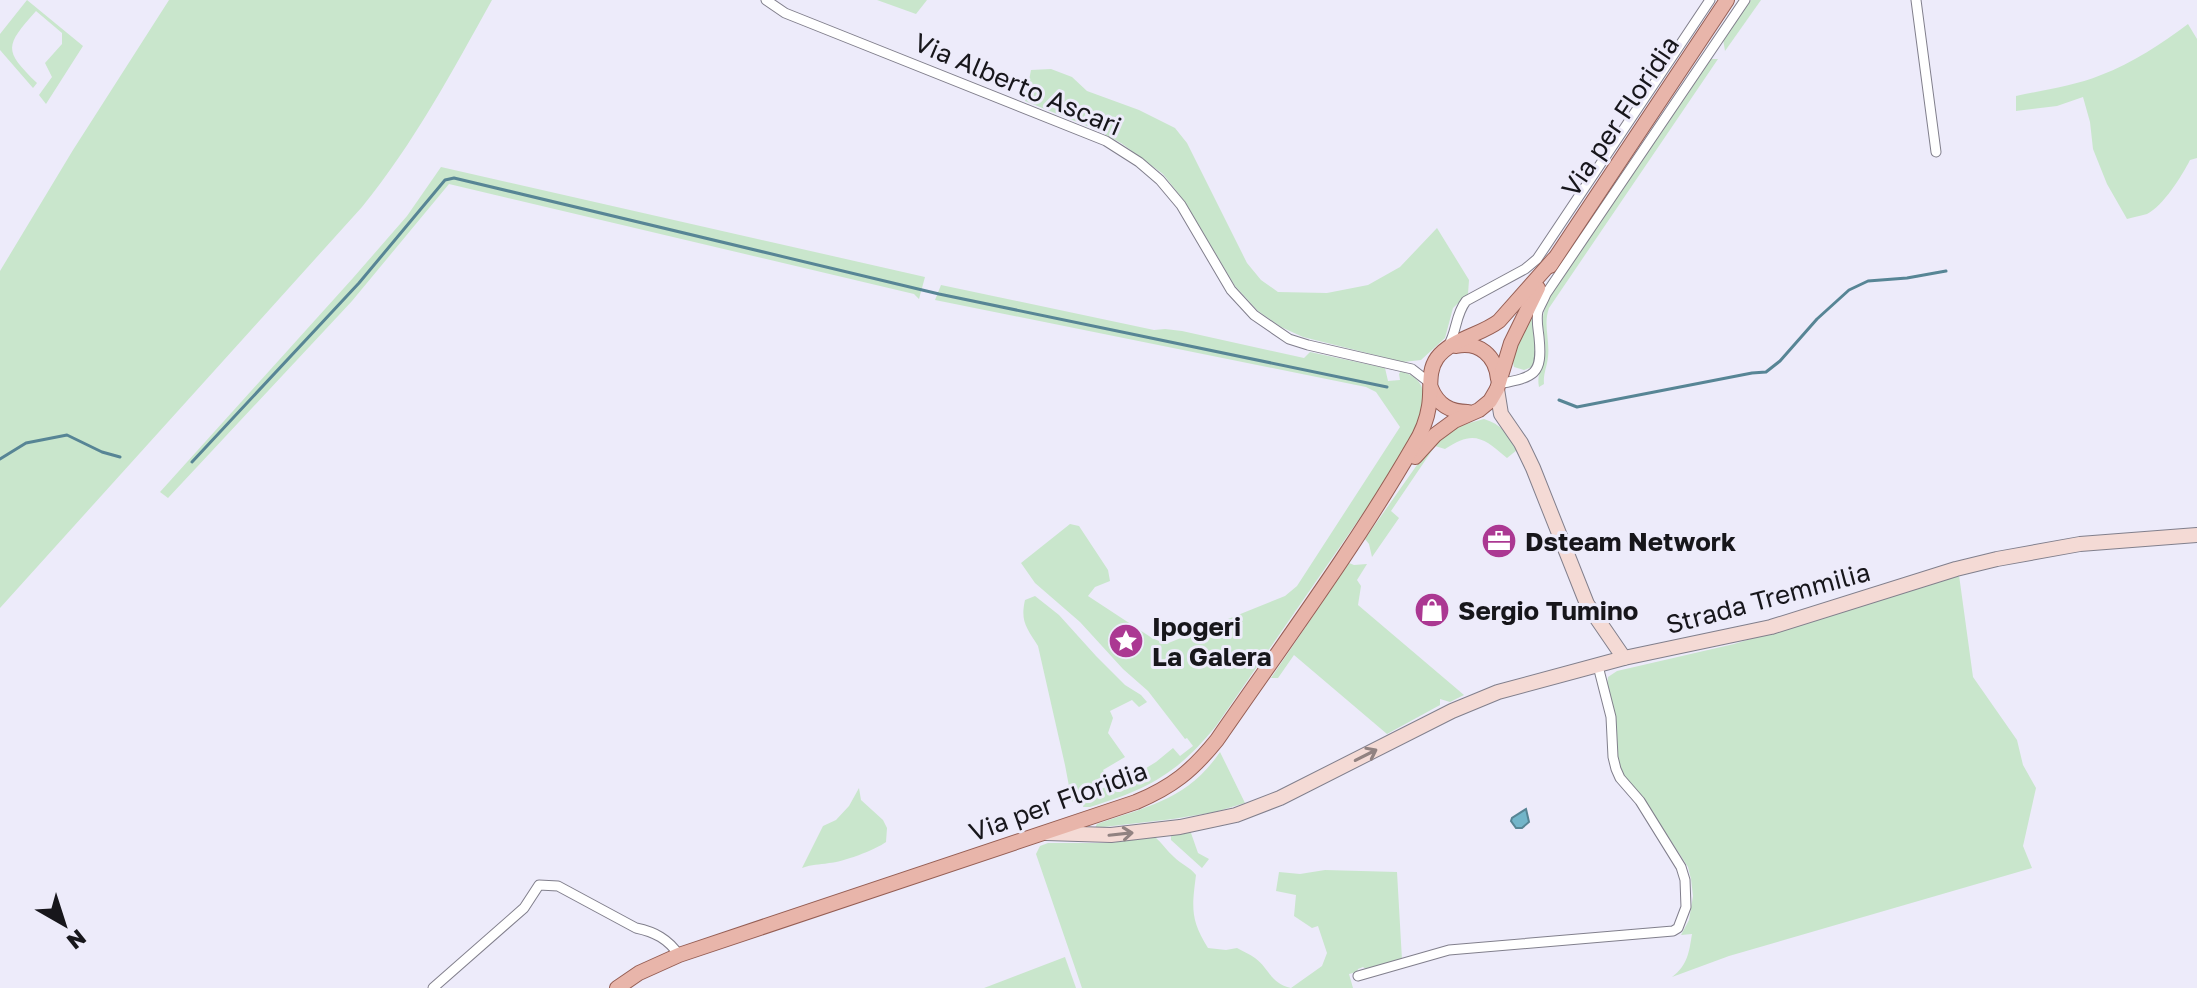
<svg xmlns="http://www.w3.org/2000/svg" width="2197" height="988" font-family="'Golos Text',sans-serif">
<rect width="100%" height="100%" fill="#edebfa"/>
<g fill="#c9e6cc">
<path d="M27,0L83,46L46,104L39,95L52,77L45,63L62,44V33L36,11C5,46 3,50 37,83L33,88L0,50V34Z"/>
<path d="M169,0H492C452,72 414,143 362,207L0,608V271L73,150Z"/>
<polygon points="877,0 927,0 916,14"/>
<polygon points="1751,0 1761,0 1725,51 1723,39"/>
<path d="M2188,24L2197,39V158L2190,160C2182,176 2163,206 2147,214C2141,216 2133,217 2127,219L2107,184L2093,149L2090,122L2083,97L2057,106L2016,111V96C2044,90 2074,86 2101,75C2133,63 2161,44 2188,24Z"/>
<path d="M1711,59H1718L1549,308C1543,325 1550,339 1548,357C1547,367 1543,374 1544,384L1539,387C1536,372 1544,368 1545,355C1547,330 1536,324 1550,297Z"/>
<polygon points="1051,69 1072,77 1087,91 1139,110 1175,128 1187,143 1247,263 1261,280 1278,292 1327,293 1368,285 1400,267 1437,228 1469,280 1468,294 1453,308 1445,338 1421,360 1403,362 1303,337 1281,327 1258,311 1235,286 1185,202 1163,174 1121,143 1097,130 1025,101 1031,70"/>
<polygon points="441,167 925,277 919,299 914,294 449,184 352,301 168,498 160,492 353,278 407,216"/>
<path d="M941,285L1154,330L1165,329L1182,331L1304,358L1310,352L1385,368L1388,381L1400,380L1399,374L1401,371C1438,382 1421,415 1413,441L1216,726C1177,774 1148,789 1090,807H1083L1085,799L1094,791L1125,781L1156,762L1173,748L1180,756L1193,746L1187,738L1185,739L1148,691L1123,669L1080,622L1035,583L1021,563L1070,524L1079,526L1108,570L1110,581L1095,587L1088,596L1152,638L1166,644L1285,596L1297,586L1400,427L1376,392L1366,387L935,300Z"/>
<polygon points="1534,307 1533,328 1536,356 1532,367 1524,370 1514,367 1512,357"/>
<path d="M1484,419C1501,424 1509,435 1517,450L1507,458C1483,437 1473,430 1445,449L1435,446L1391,511L1399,518L1372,557L1369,544L1365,539L1431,445C1446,429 1464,424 1484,419Z"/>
<polygon points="1349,563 1354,565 1367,564 1357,580 1361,586 1358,605 1464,695 1450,702 1440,699 1440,705 1387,734 1294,655 1278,678 1271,678"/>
<path d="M1959,575L1973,677L2017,740L2023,765L2036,788L2023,846L2032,868L1729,956L1672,977C1688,965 1689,952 1692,934L1681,935L1689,920L1693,896L1691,879L1688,867L1651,810L1623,775L1617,761L1607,685L1608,677L1617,671L1734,644Z"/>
<path d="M1035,596L1059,615L1096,656L1125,685L1141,695L1147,702L1139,707L1132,700L1110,711L1113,718L1108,733L1125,757L1103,770L1107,778L1090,787L1081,795H1077L1072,802L1065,765L1038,646C1027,628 1020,622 1025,600Z"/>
<path d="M1220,752L1245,803L1215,812L1173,819L1095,828L1097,824C1149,806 1188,799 1220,752Z"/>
<path d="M859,788L861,800L883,820L887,828L886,842C875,850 843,862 829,863C818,865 813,864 802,868L823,826L836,820L849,806Z"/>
<polygon points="1184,831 1191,833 1198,853 1209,859 1202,868 1171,840 1171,834"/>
<path d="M1155,837C1162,843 1167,851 1174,857C1181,864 1190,867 1196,875C1192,907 1190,919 1208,948L1226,950L1237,948C1242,951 1250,954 1255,958C1269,968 1270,983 1291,988L1322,966L1327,953L1318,926L1312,928L1294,916L1296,895L1276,891L1279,872L1300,874L1325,870L1397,872L1402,960L1367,970L1363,967L1358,969L1357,972L1349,974L1353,988H1082L1036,854L1040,846L1048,843H1110Z"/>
<polygon points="1065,957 1076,988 984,988"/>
</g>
<polygon fill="#73b5c9" stroke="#578595" stroke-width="2" points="1526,809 1529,822 1522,828 1516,828 1511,821 1512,818"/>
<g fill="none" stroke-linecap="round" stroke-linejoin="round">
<g stroke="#578595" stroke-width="3">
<polyline points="1559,400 1577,407 1752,373 1766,372 1780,361 1817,319 1849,290 1868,281 1907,278 1946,271"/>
<polyline points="0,459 26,443 67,435 102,452 120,457"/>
<polyline points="192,462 359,283 445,180 454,178 939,294 1387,387"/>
</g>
<defs>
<g id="street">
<polyline points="766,0 785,13 1106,141 1139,162 1160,180 1181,205 1231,290 1254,315 1289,339 1308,345 1412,369 1430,383"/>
<polyline points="1916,0 1936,152"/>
<path d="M1448,346C1457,332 1455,315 1466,301L1525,269L1537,259L1710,0"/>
<path d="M1498,384C1534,377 1543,376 1539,337C1538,328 1536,319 1538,311C1540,306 1544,299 1546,294L1745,0"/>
<polyline points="1358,976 1449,950 1673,931 1678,928 1686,907 1685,880 1681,867 1640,801 1620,778 1616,769 1613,757 1611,717 1598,666"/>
<path d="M433,988L524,908L539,885L558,886L636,928C655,932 668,939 679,955"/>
</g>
<g id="secondary">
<polyline points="1497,389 1501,414 1521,443 1533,468 1587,604 1624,658"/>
<polyline points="1046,833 1111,835 1180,827 1236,815 1280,798 1452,711 1498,692 1624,658 1771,627 1956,569 1997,559 2080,544 2197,535"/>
</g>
<g id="primary">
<polyline points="1550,266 1727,0"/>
<path d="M1456,346C1479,341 1496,356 1498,379"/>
<path d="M1431,388C1438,405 1450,412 1468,412"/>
<polyline points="1415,457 1435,435 1454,421 1479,410 1490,401 1497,389 1511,343 1538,288"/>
<path d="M617,988L639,973L679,955L1136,802C1172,787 1192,771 1217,740C1284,643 1355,547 1414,445C1421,434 1427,419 1429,406C1432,389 1427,372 1437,358C1451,339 1481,335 1499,321L1554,259"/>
</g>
</defs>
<use href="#street" stroke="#817f8c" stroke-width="11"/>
<use href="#secondary" stroke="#817f8c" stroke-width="16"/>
<use href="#primary" stroke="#955e54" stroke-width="16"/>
<use href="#street" stroke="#fff" stroke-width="9"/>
<use href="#secondary" stroke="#f4dad5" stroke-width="14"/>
<use href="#primary" stroke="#e8b5aa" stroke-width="14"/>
</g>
<defs><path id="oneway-shaft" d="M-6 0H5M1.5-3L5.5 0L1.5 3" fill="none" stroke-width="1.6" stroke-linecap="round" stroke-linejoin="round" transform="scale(2)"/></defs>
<g stroke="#918281">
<use href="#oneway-shaft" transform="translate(1366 755) rotate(-27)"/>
<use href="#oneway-shaft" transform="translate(1121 834) rotate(-6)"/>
</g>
<defs>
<symbol id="office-disc" viewBox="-11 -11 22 22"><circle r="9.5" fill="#ab3892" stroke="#edebfa"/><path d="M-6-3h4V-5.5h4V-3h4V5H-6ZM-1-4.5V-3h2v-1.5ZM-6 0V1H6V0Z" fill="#fff"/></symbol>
<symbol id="shop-disc" viewBox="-11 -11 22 22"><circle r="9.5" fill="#ab3892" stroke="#edebfa"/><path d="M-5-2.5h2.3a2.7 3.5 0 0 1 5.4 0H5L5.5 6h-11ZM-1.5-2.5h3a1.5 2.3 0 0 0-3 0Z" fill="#fff"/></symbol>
<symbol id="sight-disc" viewBox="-11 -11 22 22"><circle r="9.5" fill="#ab3892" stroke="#edebfa"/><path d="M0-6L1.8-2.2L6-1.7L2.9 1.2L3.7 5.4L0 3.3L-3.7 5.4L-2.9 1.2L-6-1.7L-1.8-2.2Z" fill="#fff"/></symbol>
</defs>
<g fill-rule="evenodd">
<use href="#office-disc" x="1479" y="521" width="40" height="40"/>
<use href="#shop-disc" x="1412" y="590" width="40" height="40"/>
<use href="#sight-disc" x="1106" y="621" width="40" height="40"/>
</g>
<g text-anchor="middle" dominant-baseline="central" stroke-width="6" stroke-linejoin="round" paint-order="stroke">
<g font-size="26" fill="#17161b" stroke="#edebfa">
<text transform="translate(1018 84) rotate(23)">Via Alberto Ascari</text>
<text transform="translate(1620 116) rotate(-56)">Via per Floridia</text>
<text transform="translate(1768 598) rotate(-15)">Strada Tremmilia</text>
<text transform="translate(1058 801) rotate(-20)">Via per Floridia</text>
</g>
<g font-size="26" font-weight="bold" fill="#17161b" stroke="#edebfa" text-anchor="start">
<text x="1525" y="541">Dsteam Network</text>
<text x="1458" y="610">Sergio Tumino</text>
<text x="1152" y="626">Ipogeri<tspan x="1152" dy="30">La Galera</tspan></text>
</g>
</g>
<g transform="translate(64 924) rotate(141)" stroke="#edebfa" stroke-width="6" paint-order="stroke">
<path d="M0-6L14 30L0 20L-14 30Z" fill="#17161b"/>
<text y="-12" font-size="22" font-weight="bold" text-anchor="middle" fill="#17161b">N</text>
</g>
</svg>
